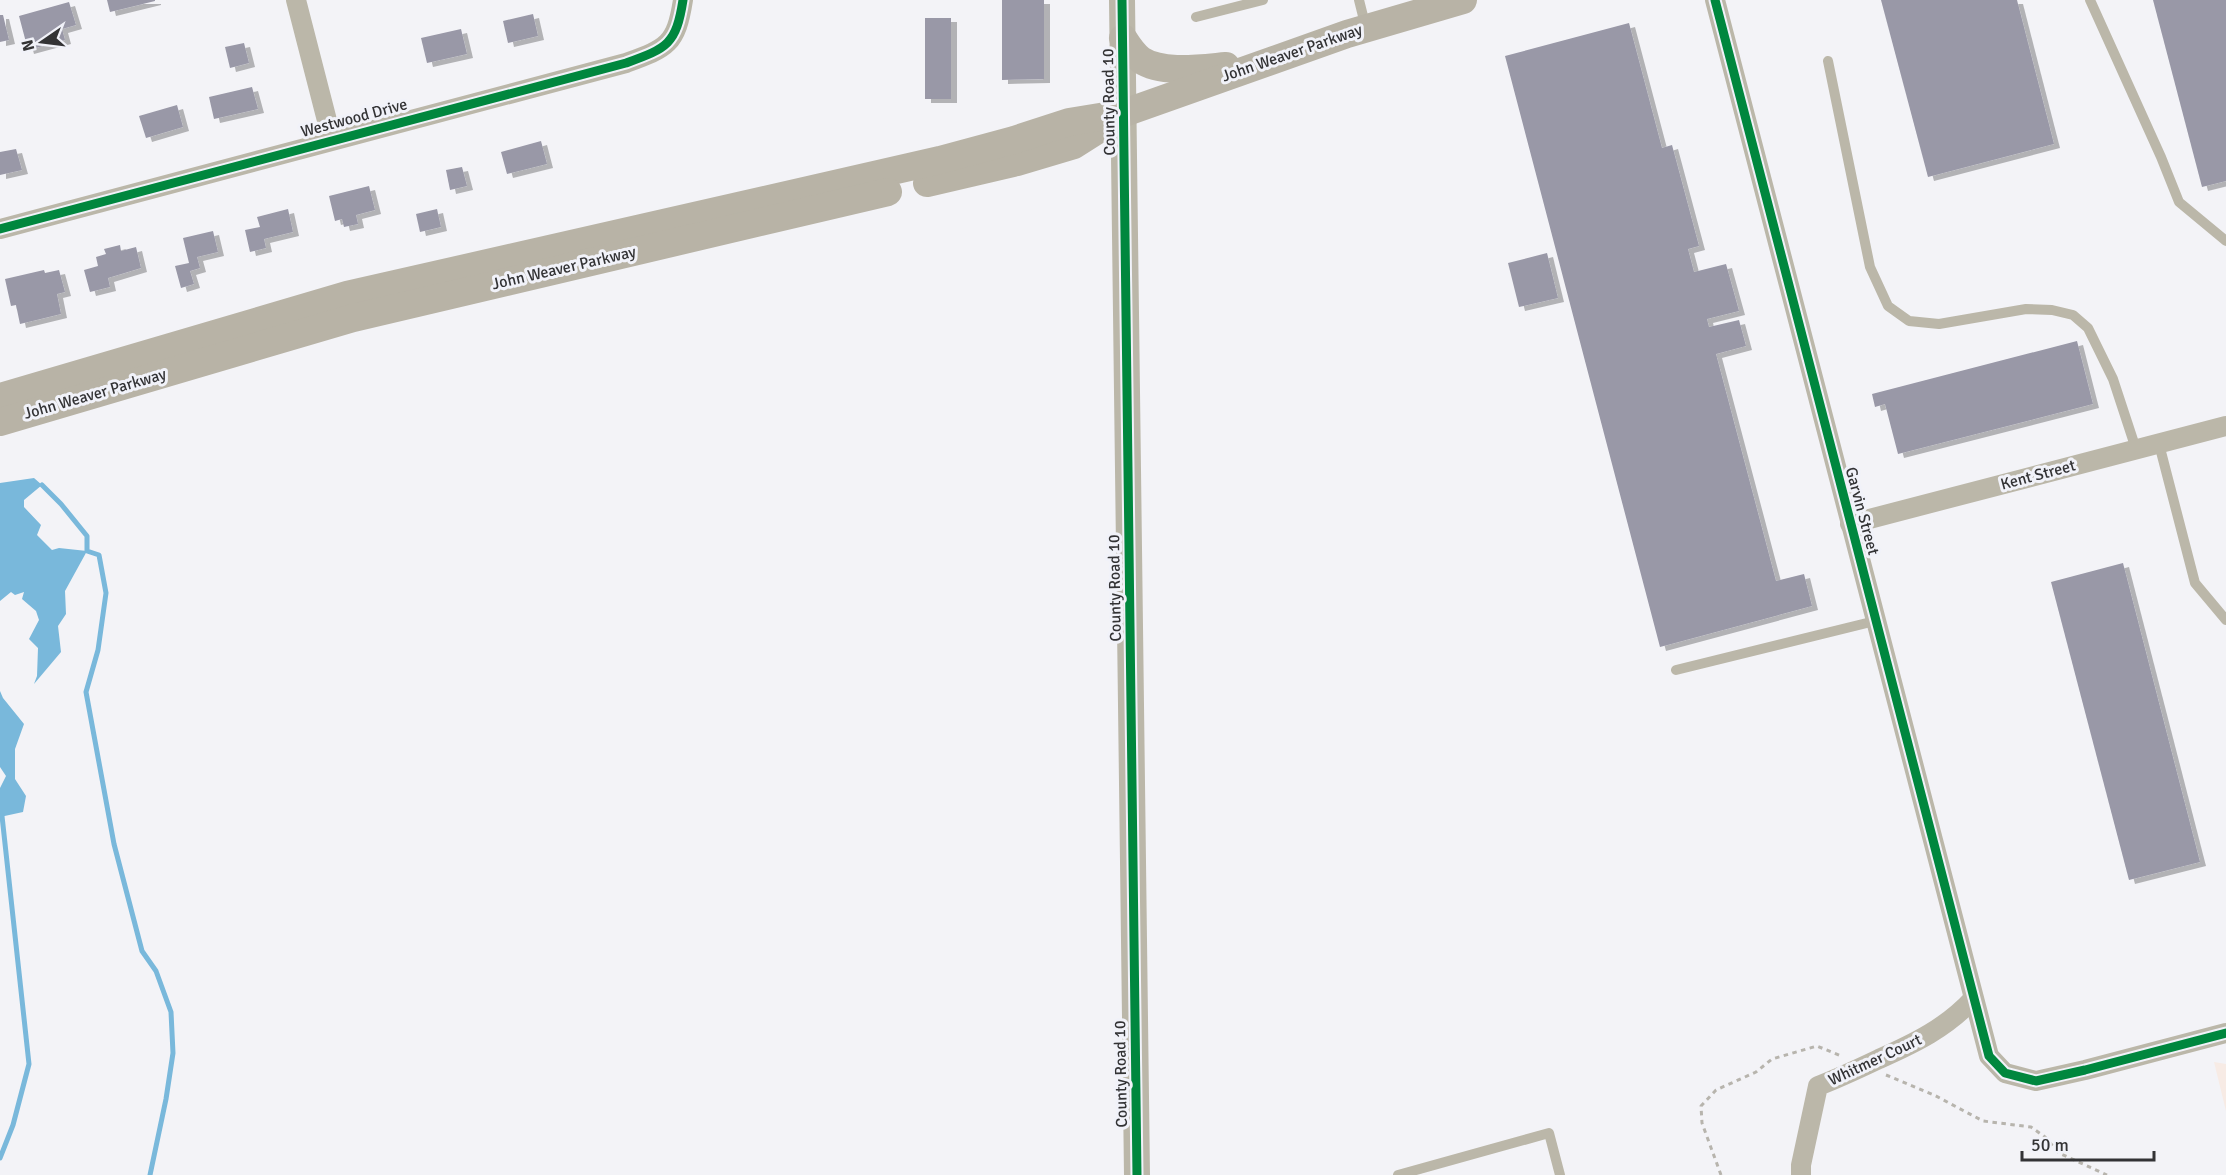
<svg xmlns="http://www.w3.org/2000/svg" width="2226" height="1175" font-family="Signika,sans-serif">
<defs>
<filter id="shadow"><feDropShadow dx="6" dy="4" stdDeviation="0" flood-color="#0004"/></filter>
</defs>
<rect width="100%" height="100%" fill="#f3f3f7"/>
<polygon fill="#f7ebe5" points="2214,1062 2226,1064 2226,1111"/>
<g fill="#79b8db">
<polygon points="34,478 42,485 24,500 24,507 41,525 37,535 52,550 59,548 87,551 65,591 66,614 58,626 61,652 34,684 37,676 38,648 29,639 39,620 36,611 22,599 24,592 15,595 11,592 0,601 0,483"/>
<polygon points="0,691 3,698 24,724 15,749 15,779 26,796 23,812 0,817 0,788 6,776 0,767"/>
</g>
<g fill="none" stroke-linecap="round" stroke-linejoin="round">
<g stroke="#79b8db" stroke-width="5">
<polyline points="42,485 61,504 87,536 87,551 99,555 106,593 98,650 86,692 114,844 142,951 156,971 171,1012 173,1053 166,1099 150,1175"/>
<polyline points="0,1158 13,1125 29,1064 2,816"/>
</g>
</g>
<g fill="#9998a7" filter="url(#shadow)">
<polygon points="107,0 155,0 155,1 110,12"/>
<polygon points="1002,0 1044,0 1044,79 1002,80"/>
<polygon points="1881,0 2017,0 2054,144 1928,177"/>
<polygon points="2153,0 2226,0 2226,181 2202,187"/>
<polygon points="69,2 76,25 62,29 65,40 28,50 19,16"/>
<polygon points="533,14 538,36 508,43 503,21"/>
<polygon points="0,15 3,15 9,40 0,42"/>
<rect x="925" y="18" width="26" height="81"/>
<polygon points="1629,23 1662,148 1672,145 1699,246 1688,249 1694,272 1726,264 1739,311 1707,319 1709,327 1739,320 1746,346 1716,354 1776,581 1804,574 1812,606 1660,647 1505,56"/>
<polygon points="461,29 467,54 427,63 421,38"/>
<polygon points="244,43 249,63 230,68 225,47"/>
<polygon points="252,87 258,109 214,119 209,97"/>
<polygon points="177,105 183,127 146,138 139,116"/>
<polygon points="541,141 547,164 507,174 501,152"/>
<polygon points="16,149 22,170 0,175 0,152"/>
<polygon points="462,167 467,186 450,190 446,170"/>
<polygon points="369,186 375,210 356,215 358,224 344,227 342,219 335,221 329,196"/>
<polygon points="288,209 293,232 264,239 266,248 250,252 245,230 260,227 257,217"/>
<polygon points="437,209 441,227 420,232 416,214"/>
<polygon points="213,231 218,252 197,257 200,268 190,271 194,284 181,288 175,266 189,263 183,238"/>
<polygon points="120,245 121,251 136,247 141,268 108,278 110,287 90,292 84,270 98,266 96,257 106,254 104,249"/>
<polygon points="1547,253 1558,298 1519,307 1508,263"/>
<polygon points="44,270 45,273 59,270 65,292 57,294 61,314 20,324 16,305 11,306 5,279"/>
<polygon points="2077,341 2093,404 1898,454 1885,404 1875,407 1872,394"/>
<polygon points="2123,563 2200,862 2129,880 2051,582"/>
</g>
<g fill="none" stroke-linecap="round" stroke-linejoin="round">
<g stroke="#b7b4ad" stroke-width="3" stroke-dasharray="4.5 4.5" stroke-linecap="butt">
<polyline points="1886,1075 1934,1095 1983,1121 2031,1127 2045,1137 2059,1153 2107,1175"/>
<polyline points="1721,1175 1702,1123 1701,1106 1716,1090 1756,1072 1772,1059 1817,1046 1841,1056"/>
</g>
<g stroke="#bbb7a9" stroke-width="10">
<polyline points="1359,0 1366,28"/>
<polyline points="2090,0 2161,157 2179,202 2226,241"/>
<polyline points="1196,17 1263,0"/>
<polyline points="1828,61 1870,267 1888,306 1909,321 1939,324 2026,309 2052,310 2073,315 2088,328 2113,379 2136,449"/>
<polyline points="2159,444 2195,583 2226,620"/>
<polyline points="1676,670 1875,621"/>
<polyline points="1398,1175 1549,1133 1560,1175"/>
</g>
<g stroke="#bbb7a9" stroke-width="20">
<polyline points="296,0 332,140"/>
<polyline points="1715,0 1989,1056 2005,1073 2036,1081 2085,1070 2226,1033"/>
<path d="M0,229L626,63C667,48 676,45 683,0"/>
<polyline points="1850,524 2226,426"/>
<path d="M1801,1175V1165L1818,1086C1839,1078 1858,1069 1879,1059C1915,1043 1946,1028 1973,999"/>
</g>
<polyline stroke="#bbb7a9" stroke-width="26" points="1122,0 1137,1175"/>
<g stroke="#b8b3a6" stroke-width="28">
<path d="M1123,38C1128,46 1133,54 1141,60C1162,74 1202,68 1226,66"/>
<polyline points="927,183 1017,162 1074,145 1115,119"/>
<polyline points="0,397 347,295 940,160 1014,140 1069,122 1124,113 1347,34 1463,0"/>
<polyline points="0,422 353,318 888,192"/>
</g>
<defs>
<g id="cycleway">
<polyline points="1122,0 1137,1175"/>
<polyline points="1715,0 1989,1056 2005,1073 2036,1081 2085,1070 2226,1033"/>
<path d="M0,229L626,63C667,48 676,45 683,0"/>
</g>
</defs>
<use href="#cycleway" stroke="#f1f2f9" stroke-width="13"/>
<use href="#cycleway" stroke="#00873e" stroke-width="9"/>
</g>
<g text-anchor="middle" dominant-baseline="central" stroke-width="6" stroke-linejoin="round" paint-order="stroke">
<g font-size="16" fill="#333335" stroke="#f1f2f9">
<text transform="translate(1292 53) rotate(-19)">John Weaver Parkway</text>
<text transform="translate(1109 102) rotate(-91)">County Road 10</text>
<text transform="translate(354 118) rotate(-15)">Westwood Drive</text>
<text transform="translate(564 268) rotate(-13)">John Weaver Parkway</text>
<text transform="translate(95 394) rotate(-16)">John Weaver Parkway</text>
<text transform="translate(2038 475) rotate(-15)">Kent Street</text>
<text transform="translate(1862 511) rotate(75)">Garvin Street</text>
<text transform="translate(1115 588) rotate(-91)">County Road 10</text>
<text transform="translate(1875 1060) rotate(-25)">Whitmer Court</text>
<text transform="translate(1121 1074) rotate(-91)">County Road 10</text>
</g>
</g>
<g transform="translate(42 42) rotate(256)" stroke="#f1f2f9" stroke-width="4.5" paint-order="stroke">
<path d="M0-4.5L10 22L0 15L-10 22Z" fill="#333335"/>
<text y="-9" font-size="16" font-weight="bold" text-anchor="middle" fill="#333335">N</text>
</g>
<path d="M2022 1151v9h132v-9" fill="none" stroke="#333335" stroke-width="3"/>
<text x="2031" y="1151" font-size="18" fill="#333335" stroke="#f1f2f9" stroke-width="4.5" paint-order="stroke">50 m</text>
</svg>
